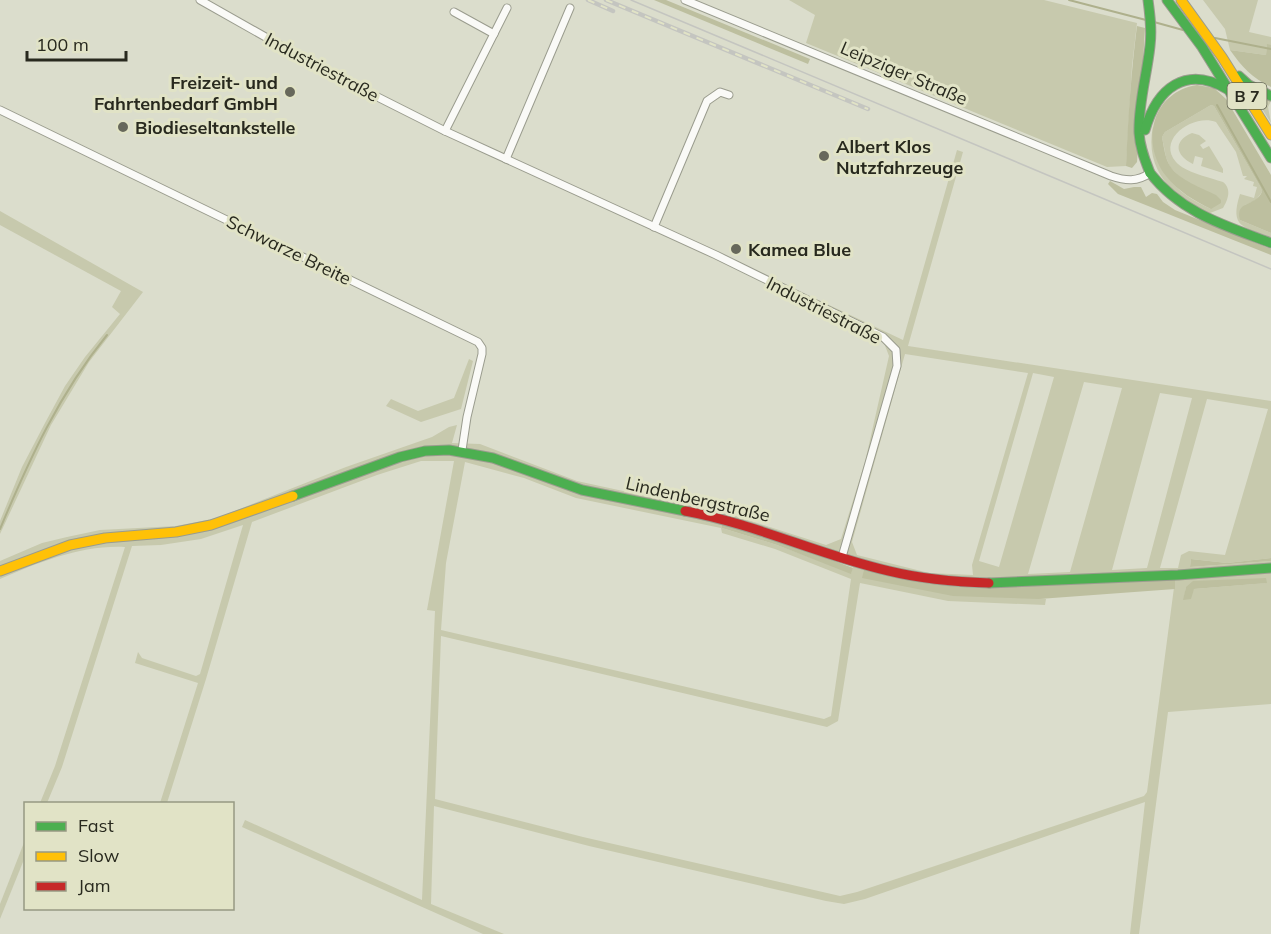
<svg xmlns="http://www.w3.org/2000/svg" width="1271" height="934" font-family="Mulish,sans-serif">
<rect width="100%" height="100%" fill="#dbddcc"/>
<g fill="#c7c9ad" fill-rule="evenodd">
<polygon points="789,0 1044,0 1137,23 1132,66 1126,166 1107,167 806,43 815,15"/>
<polygon points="1203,0 1258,0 1249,32 1271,37 1271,45 1267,45 1266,55 1230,50 1225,29"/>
<polygon points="1249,88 1271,101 1268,107 1271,123"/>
<path d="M1211,105L1214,106L1261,188L1262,192L1256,200L1245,205L1240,220L1271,233V237C1244,227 1229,228 1240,194L1254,198L1257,187L1253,186L1254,182L1244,179L1247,176H1243L1236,152L1216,122C1194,113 1156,139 1176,162C1184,172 1211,178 1223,182C1232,189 1228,200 1223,208L1210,213C1173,197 1144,171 1153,126C1153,169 1173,192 1211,209L1170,167L1166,157L1162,137L1165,132Z"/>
<path d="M1192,133L1199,135L1206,141L1200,145L1203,149L1209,146L1223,169V173L1201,166L1203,158L1195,156L1193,164C1175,155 1173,141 1192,133Z"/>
<path d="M957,150L963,152L908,346L1271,401V558L1227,563L1191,559L1190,567L1271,561V704L1168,712L1139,934H1130L1145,802L865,899L844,904L826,901L589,846L434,806L431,904L504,934H483L242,827L245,820L422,900L435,611L427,610L454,461H421L377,475L252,522L206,679L167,803H160L198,683L135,663L138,652L142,658L196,676L200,674L243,525L201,539L161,545L132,546L62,767L47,803H40L55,766L125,547C81,545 40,562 0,579V561L42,543L67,537L100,530L176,526L217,518L346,467L432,437L449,427L457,425L452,443L480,444L577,481L729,514L826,545L841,539L865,462L889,356L884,343L807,304L810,296L903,340ZM905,354L1028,373L972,565L973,575L929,573L857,555L852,542ZM1033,373L1054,377L999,567L979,561ZM1084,382L1122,388L1070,572L1028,574ZM1160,393L1192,398L1147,568L1112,570ZM1207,399L1268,409L1225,555L1189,551L1181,555L1178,568H1160ZM465,462L524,478L576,498L721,528L722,533L775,549L851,579L831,716L824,719L441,630L446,563ZM723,524L779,540L853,567L851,573L777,545L722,528ZM862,577L983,588L1175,580L1147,792L1144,796L857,892L840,896L583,837L435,799L441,636L827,727L838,721L860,583L948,601L1045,605L1046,599ZM1266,583L1194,589L1184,599L1186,587Z"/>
<polygon points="0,211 143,292 89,362 51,425 0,534 0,521 22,467 45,423 65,386 85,357 120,314 112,307 121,291 0,225"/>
<polygon points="469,359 473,361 461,409 421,422 386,406 391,399 418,411 454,398"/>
<polygon points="25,840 25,857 0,919 0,904"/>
</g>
<g fill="#bdbf9f">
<polygon points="654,0 666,0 810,59 808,64"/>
<path d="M1137,26L1145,28L1137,162L1132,168L1126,166C1128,119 1131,73 1137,26Z"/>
<path d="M1267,44L1271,45V87C1252,78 1242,67 1230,50L1266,55Z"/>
<path d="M1197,85L1214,88L1226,99L1271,175V233L1240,220C1235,200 1255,207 1262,192L1261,188L1214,106L1211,105L1165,132L1162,137C1164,147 1165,158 1170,166C1179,180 1202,188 1216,195L1221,200V203L1211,209C1193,200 1179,192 1166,176C1140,142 1152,92 1197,85Z"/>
<polygon points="1110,181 1124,189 1134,187 1141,187 1146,197 1152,193 1157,194 1163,202 1175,210 1271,249 1271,255 1118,194 1108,184"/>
<polygon points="722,523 779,540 853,568 851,574 777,545 722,528"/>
<polygon points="1271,558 1271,561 1190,567 1191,559 1227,563"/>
<polygon points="864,570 921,582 950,586 983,588 1175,579 1175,589 1039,599 953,596 862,578"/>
<polygon points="1266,578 1267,583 1194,589 1191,599 1183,600 1186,587 1193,581"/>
</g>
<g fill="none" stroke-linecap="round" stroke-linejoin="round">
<g stroke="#aeb08c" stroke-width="2">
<polyline points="1069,0 1146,20"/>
<polyline points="1154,22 1183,30"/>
<polyline points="1215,38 1271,49"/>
<polyline points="1217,105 1271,202"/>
<path d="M0,529C29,460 59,394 107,335"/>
</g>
<defs>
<g id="street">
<polyline points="200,0 322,69 445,131 716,255 883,337 896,350 897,366 842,557"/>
<path d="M685,0L1111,176C1126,181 1137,182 1150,173"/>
<polyline points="454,12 494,34"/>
<polyline points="0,110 478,342 482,348 482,354 467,417 462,450"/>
<polyline points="445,131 507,8"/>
<polyline points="506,159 570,8"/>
<polyline points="654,227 707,101 720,92 729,95"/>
</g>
<g id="fast">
<path d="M1148,0C1150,15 1152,30 1150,46C1147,75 1138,104 1139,133C1140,148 1145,160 1150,173"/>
<polyline points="1167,0 1202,47 1271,158"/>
<polyline points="1239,76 1249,85 1271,96"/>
<path d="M1145,130C1157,88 1186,65 1227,89"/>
<path d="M1150,173C1181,213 1226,226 1271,243"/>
<polyline points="293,496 400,457 425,451 449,450 493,458 582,490 685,511"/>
<polyline points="989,583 1178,575 1271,568"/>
</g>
<g id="slow">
<polyline points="1181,0 1222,57 1271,135"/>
<polyline points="0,571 70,545 105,538 176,532 211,525 293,496"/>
</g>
<path id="jam" d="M685,511C756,524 819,555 889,571C922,579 955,582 989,583"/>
</defs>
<use href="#street" stroke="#9a9c8e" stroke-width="9"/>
<use href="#fast" stroke="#9a9c8e" stroke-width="11"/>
<use href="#slow" stroke="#9a9c8e" stroke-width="11"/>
<use href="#jam" stroke="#9a9c8e" stroke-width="11"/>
<use href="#street" stroke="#fafaf7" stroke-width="7"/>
<use href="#fast" stroke="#4caf50" stroke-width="9"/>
<use href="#slow" stroke="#ffc107" stroke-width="9"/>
<use href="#jam" stroke="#c62828" stroke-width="9"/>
<polyline stroke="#c4c5c0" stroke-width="1.5" points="631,0 1271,269"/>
<defs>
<g id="rail">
<polyline points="588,0 613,11"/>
<polyline points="606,0 868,109"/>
</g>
</defs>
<use href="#rail" stroke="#c4c5c0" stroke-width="4.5"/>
<use href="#rail" stroke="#e1e3c6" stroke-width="2" stroke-dasharray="7" stroke-linecap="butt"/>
</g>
<g fill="#67685b" stroke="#e1e3c6" stroke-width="2">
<circle cx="290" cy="92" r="6"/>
<circle cx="123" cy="127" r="6"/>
<circle cx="824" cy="156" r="6"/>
<circle cx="736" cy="249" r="6"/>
</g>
<g text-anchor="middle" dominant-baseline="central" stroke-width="6" stroke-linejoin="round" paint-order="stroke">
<rect fill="#e1e3c6" stroke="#606150" stroke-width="1.5" x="1227.5" y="83" width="39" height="26" rx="4.5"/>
<g font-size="16" font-weight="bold" fill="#28291e">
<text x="1247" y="96">B 7</text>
</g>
<g font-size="18" fill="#28291e" stroke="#e1e3c6">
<text transform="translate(322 67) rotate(28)">Industriestraße</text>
<text transform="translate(904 73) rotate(23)">Leipziger Straße</text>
<text transform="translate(289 250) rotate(26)">Schwarze Breite</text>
<text transform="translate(824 310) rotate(27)">Industriestraße</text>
<text transform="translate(698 499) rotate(13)">Lindenbergstraße</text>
</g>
<g font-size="18" font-weight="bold" fill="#28291e" stroke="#e1e3c6" text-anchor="start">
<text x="278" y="82" text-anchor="end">Freizeit- und<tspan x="278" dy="21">Fahrtenbedarf GmbH</tspan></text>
<text x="135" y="127">Biodieseltankstelle</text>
<text x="836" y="146">Albert Klos<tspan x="836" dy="21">Nutzfahrzeuge</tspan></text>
<text x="748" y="249">Kamea Blue</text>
</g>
</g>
<rect x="24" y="802" width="210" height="108" fill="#e1e3c6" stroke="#979983" stroke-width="1.5"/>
<rect x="36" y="822" width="30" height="9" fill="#4caf50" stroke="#979983" stroke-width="1.5"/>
<text x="78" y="832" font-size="18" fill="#28291e">Fast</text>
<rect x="36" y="852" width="30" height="9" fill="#ffc107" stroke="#979983" stroke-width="1.5"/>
<text x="78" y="862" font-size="18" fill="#28291e">Slow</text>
<rect x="36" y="882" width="30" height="9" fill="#c62828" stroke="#979983" stroke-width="1.5"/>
<text x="78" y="892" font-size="18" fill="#28291e">Jam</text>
<path d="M27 51v9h99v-9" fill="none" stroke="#28291e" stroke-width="3"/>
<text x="36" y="51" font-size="18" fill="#28291e" stroke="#e1e3c6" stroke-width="4.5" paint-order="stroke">100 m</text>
</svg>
